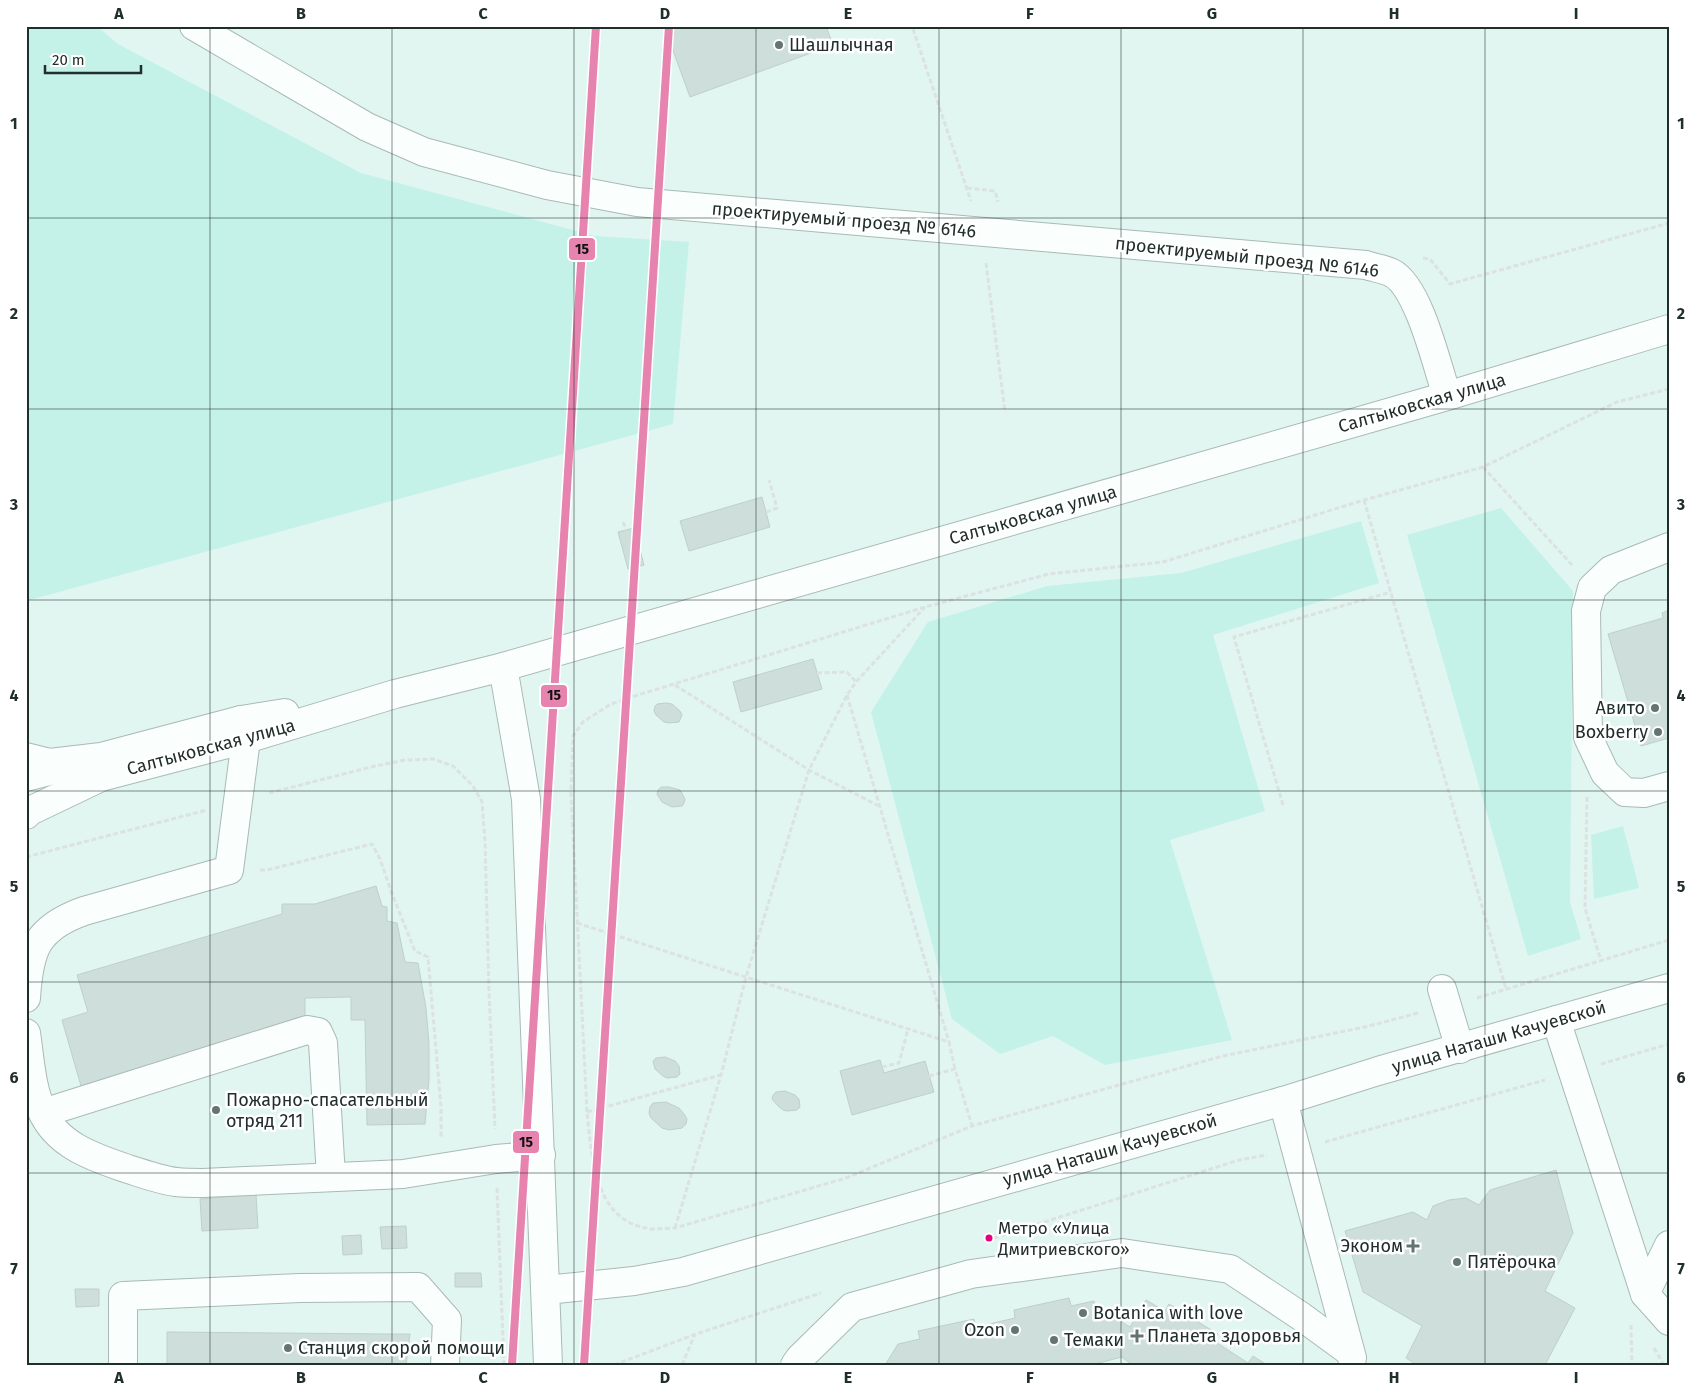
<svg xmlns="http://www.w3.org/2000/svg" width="1695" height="1391" font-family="'Fira Sans',sans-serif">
<rect width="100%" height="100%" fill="#e1f6f1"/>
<g fill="#c4f2e8">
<polygon points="26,26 97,26 118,44 361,173 595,236 689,242 673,424 26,601"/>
<polygon points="1501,508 1573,591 1570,902 1581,939 1528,956 1407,535"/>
<polygon points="1361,521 1379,583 1213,635 1265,811 1170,840 1232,1040 1105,1065 1053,1036 1000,1054 952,1019 871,712 928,622 1047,586 1181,573"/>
<polygon points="1623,826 1639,888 1594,899 1591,835"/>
</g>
<g fill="#cededa" stroke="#bfd0cb">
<polygon points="664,26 826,26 833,45 690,97"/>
<polygon points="762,497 770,527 689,551 680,521"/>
<polygon points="634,528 644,565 628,569 618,532"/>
<polygon points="1669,610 1669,738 1641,746 1608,634 1663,618 1662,613"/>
<polygon points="813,659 822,689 741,712 733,682"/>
<polygon points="666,703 672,704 680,711 682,715 679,722 669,723 664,722 656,715 654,711 655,706 657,704"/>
<polygon points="661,787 669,787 680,790 685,799 684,803 682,806 672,807 662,802 657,794 658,790"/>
<polygon points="376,886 382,906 387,907 387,921 397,923 405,962 418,963 426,1008 429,1043 429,1079 425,1124 367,1125 365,1020 351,1020 351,997 305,998 305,1018 81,1086 62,1020 88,1012 77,975 282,914 282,904 315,904"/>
<polygon points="665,1057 675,1061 679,1066 680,1074 677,1077 667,1078 663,1076 655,1069 653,1061 656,1058"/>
<polygon points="880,1060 884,1073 925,1061 934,1092 852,1115 840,1071"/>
<polygon points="785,1091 795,1095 799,1099 800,1107 797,1110 787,1111 783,1110 778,1106 772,1099 773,1095 776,1092"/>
<polygon points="666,1102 679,1108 684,1114 687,1119 686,1124 682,1128 669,1130 662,1128 651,1118 649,1113 650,1107 653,1103"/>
<polygon points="1556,1170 1573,1233 1545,1291 1575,1308 1545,1365 1417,1365 1406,1358 1422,1326 1363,1292 1345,1231 1413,1212 1427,1220 1433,1206 1449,1200 1466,1198 1479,1205 1490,1190"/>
<polygon points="256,1194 258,1228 202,1231 200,1199"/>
<polygon points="406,1226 407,1248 382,1249 380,1227"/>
<polygon points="361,1235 362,1254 343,1255 342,1236"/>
<polygon points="455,1273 481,1273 482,1287 455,1287"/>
<polygon points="75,1289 99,1289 99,1306 76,1307"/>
<polygon points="1069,1298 1071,1306 1094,1301 1098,1317 1109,1314 1130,1327 1146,1300 1165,1311 1169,1304 1218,1334 1214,1341 1248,1363 1253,1356 1267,1365 1132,1365 1122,1357 1091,1365 885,1365 898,1344 920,1339 918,1331 974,1319 976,1327 1015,1318 1014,1310"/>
<polygon points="167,1332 390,1334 410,1334 406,1365 167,1365"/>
</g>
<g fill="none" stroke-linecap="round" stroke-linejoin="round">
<defs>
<g id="minor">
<path d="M194,26L367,127L424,152L547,185L637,202L1366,265C1374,268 1385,269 1392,273C1419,287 1437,366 1447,396"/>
<polyline points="1669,547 1611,570 1592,588 1586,611 1588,737 1605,773 1625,792 1644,793 1669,786"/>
<polyline points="503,667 526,799 548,1365"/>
<polyline points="26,777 73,765"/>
<polyline points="1442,989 1460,1049"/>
<path d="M26,998C29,950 36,928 84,911L229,870L246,739L241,720"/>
<polyline points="1556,1020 1645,1294"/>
<path d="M26,1033C30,1059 31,1087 42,1111C57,1146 96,1158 128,1169C144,1174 160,1180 176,1182C185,1183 194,1183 203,1183L403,1174L496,1159L541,1155"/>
<polyline points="1283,1101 1352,1358"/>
<polyline points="43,1113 307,1030 318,1032 323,1043 331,1177"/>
<polyline points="1669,1245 1645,1294 1669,1321"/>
<polyline points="546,1290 634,1281 683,1272 1283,1101 1378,1071 1669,988"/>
<polyline points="123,1365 123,1296 300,1288 418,1287 447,1320 445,1365"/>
<polyline points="795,1365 800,1358 852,1307 971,1274 1122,1253 1230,1269 1302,1317 1350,1352"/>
</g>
<g id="major">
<polyline points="26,757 50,763 101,757 241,720 285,713"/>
<polyline points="26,815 30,811 101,777 246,739 395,694 503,667 1447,396 1669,329"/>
</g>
</defs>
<use href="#minor" stroke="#a9bab6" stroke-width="30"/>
<use href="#major" stroke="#a9bab6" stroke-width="30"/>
<g stroke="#dce2e1" stroke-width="3" stroke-dasharray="5 2.5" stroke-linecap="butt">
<polyline points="913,29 971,201"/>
<polyline points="967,188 995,191 998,202"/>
<polyline points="1423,258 1430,259 1450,284 1669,223"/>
<polyline points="986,263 1005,412"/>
<polyline points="1483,467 1572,565"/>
<polyline points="1364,500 1506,989"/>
<polyline points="766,512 777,508 769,480"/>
<polyline points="623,522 626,530"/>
<polyline points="817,673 847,672 856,682"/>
<polyline points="675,685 809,770 879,806"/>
<polyline points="847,695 949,1042"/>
<polyline points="269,793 375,766 405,760 433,759 453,766 473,786 482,802 485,841 489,992 495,1129"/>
<polyline points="1587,797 1585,908 1601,961"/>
<polyline points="1283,805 1234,637 1391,592"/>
<polyline points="26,857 207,810"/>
<polyline points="260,870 267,870 372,844 380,859 392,894 415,951 428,957 441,1107 441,1138"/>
<polyline points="577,923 949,1042 955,1069"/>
<polyline points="1477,998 1669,940"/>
<path d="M1418,1013L1365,1027L1223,1056L972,1126L846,1178L675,1228C668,1228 660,1229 652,1229C594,1223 592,1157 587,1112L571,794L573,736L583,722L611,704L638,695L925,607L1049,574L1163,562L1364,500L1483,467L1617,402L1669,389"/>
<polyline points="1601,1064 1669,1044"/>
<polyline points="882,1067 899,1063 908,1029"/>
<polyline points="929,1076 955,1069 972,1126"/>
<polyline points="587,1112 721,1075"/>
<polyline points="1325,1142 1545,1080"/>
<polyline points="497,1188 504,1365"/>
<polyline points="675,1228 721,1075 746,977 809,770 847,695 856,682 925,607"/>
<polyline points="994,1238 1239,1160 1267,1155"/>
<polyline points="1631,1325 1632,1365"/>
<polyline points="1654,1348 1664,1365"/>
<polyline points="504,1365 509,1365"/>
<polyline points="614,1365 696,1334 821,1293"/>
<polyline points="682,1365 695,1334"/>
</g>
<use href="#minor" stroke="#fafefd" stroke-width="28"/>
<use href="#major" stroke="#fafefd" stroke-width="28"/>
<defs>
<g id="metro-1">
<polyline points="512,1365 596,26"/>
<polyline points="584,1365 669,26"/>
</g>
</defs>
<use href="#metro-1" stroke="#fff" stroke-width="11"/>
<use href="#metro-1" stroke="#e684af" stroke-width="8"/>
</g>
<path fill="none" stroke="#212f2c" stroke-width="1" stroke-opacity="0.55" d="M210,26V1365M392,26V1365M574,26V1365M756,26V1365M939,26V1365M1121,26V1365M1303,26V1365M1485,26V1365M26,218H1669M26,409H1669M26,600H1669M26,791H1669M26,982H1669M26,1173H1669"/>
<g fill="#647571" stroke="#fff" stroke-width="2">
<circle cx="779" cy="45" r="5"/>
<circle cx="1655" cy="708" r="5"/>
<circle cx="1658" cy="732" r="5"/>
<circle cx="216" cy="1110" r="5"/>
<path d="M1410.5 1238.5h5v5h5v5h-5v5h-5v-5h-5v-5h5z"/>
<circle cx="1457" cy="1262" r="5"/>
<circle cx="1083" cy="1313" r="5"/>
<circle cx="1015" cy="1330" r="5"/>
<path d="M1134.5 1328.5h5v5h5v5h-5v5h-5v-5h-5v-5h5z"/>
<circle cx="1054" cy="1340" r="5"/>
<circle cx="288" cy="1348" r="5"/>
</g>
<circle fill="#e5007d" stroke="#fff" stroke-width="2" cx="989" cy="1238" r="4.5"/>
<g text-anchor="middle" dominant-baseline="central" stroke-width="5" stroke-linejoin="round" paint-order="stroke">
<g font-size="17" fill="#212f2c" stroke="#fff" text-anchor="start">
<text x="998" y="1228">Метро «Улица<tspan x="998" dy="21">Дмитриевского»</tspan></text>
</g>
<g font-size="18" fill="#212f2c" stroke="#fff" text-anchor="start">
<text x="789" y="45">Шашлычная</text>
<text x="1645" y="708" text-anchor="end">Авито</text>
<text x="1648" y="732" text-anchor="end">Boxberry</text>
<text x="226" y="1100">Пожарно-спасательный<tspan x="226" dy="21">отряд 211</tspan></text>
<text x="1403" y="1246" text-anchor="end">Эконом</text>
<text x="1467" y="1262">Пятёрочка</text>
<text x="1093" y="1313">Botanica with love</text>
<text x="1005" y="1330" text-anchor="end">Ozon</text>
<text x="1147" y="1336">Планета здоровья</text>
<text x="1064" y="1340">Темаки</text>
<text x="298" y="1348">Станция скорой помощи</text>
</g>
<g font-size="18" fill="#212f2c" stroke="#fff">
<text transform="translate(844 220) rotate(5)">проектируемый проезд № 6146</text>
<text transform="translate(1247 257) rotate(6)">проектируемый проезд № 6146</text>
<text transform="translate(1422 403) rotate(-16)">Салтыковская улица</text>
<text transform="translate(1033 515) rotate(-16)">Салтыковская улица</text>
<text transform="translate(211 747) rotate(-15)">Салтыковская улица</text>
<text transform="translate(1499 1037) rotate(-16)">улица Наташи Качуевской</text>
<text transform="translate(1110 1150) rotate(-16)">улица Наташи Качуевской</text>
</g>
</g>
<g stroke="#fff" stroke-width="2">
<rect x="568" y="237" width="28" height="24" rx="5" fill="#e684af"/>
<rect x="540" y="684" width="28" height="24" rx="5" fill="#e684af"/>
<rect x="512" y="1130" width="28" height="24" rx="5" fill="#e684af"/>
</g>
<g font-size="14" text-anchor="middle" font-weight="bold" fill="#111">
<text x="582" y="254">15</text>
<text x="554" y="700">15</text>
<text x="526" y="1147">15</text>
</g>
<rect width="1695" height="1391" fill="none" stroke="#ffffff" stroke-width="55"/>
<path d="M45 65v8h96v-8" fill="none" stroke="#212f2c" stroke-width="2.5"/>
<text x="52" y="65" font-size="15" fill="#212f2c" stroke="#ffffff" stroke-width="4" paint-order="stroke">20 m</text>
<rect x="28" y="28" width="1640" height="1336" fill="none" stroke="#212f2c" stroke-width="2"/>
<g font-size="16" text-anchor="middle" font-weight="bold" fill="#212f2c">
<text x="119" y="19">A</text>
<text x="301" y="19">B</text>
<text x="483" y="19">C</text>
<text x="665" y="19">D</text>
<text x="848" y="19">E</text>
<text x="1030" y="19">F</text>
<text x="1212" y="19">G</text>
<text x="1394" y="19">H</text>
<text x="1576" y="19">I</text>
<text x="14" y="129">1</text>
<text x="1681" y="129">1</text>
<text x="14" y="319">2</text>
<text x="1681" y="319">2</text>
<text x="14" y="510">3</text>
<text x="1681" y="510">3</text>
<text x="14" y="701">4</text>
<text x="1681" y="701">4</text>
<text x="14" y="892">5</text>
<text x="1681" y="892">5</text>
<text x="14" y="1083">6</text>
<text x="1681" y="1083">6</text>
<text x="14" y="1274">7</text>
<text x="1681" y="1274">7</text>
<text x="119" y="1383">A</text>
<text x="301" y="1383">B</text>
<text x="483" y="1383">C</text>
<text x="665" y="1383">D</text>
<text x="848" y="1383">E</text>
<text x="1030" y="1383">F</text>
<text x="1212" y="1383">G</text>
<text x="1394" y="1383">H</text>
<text x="1576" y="1383">I</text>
</g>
</svg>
